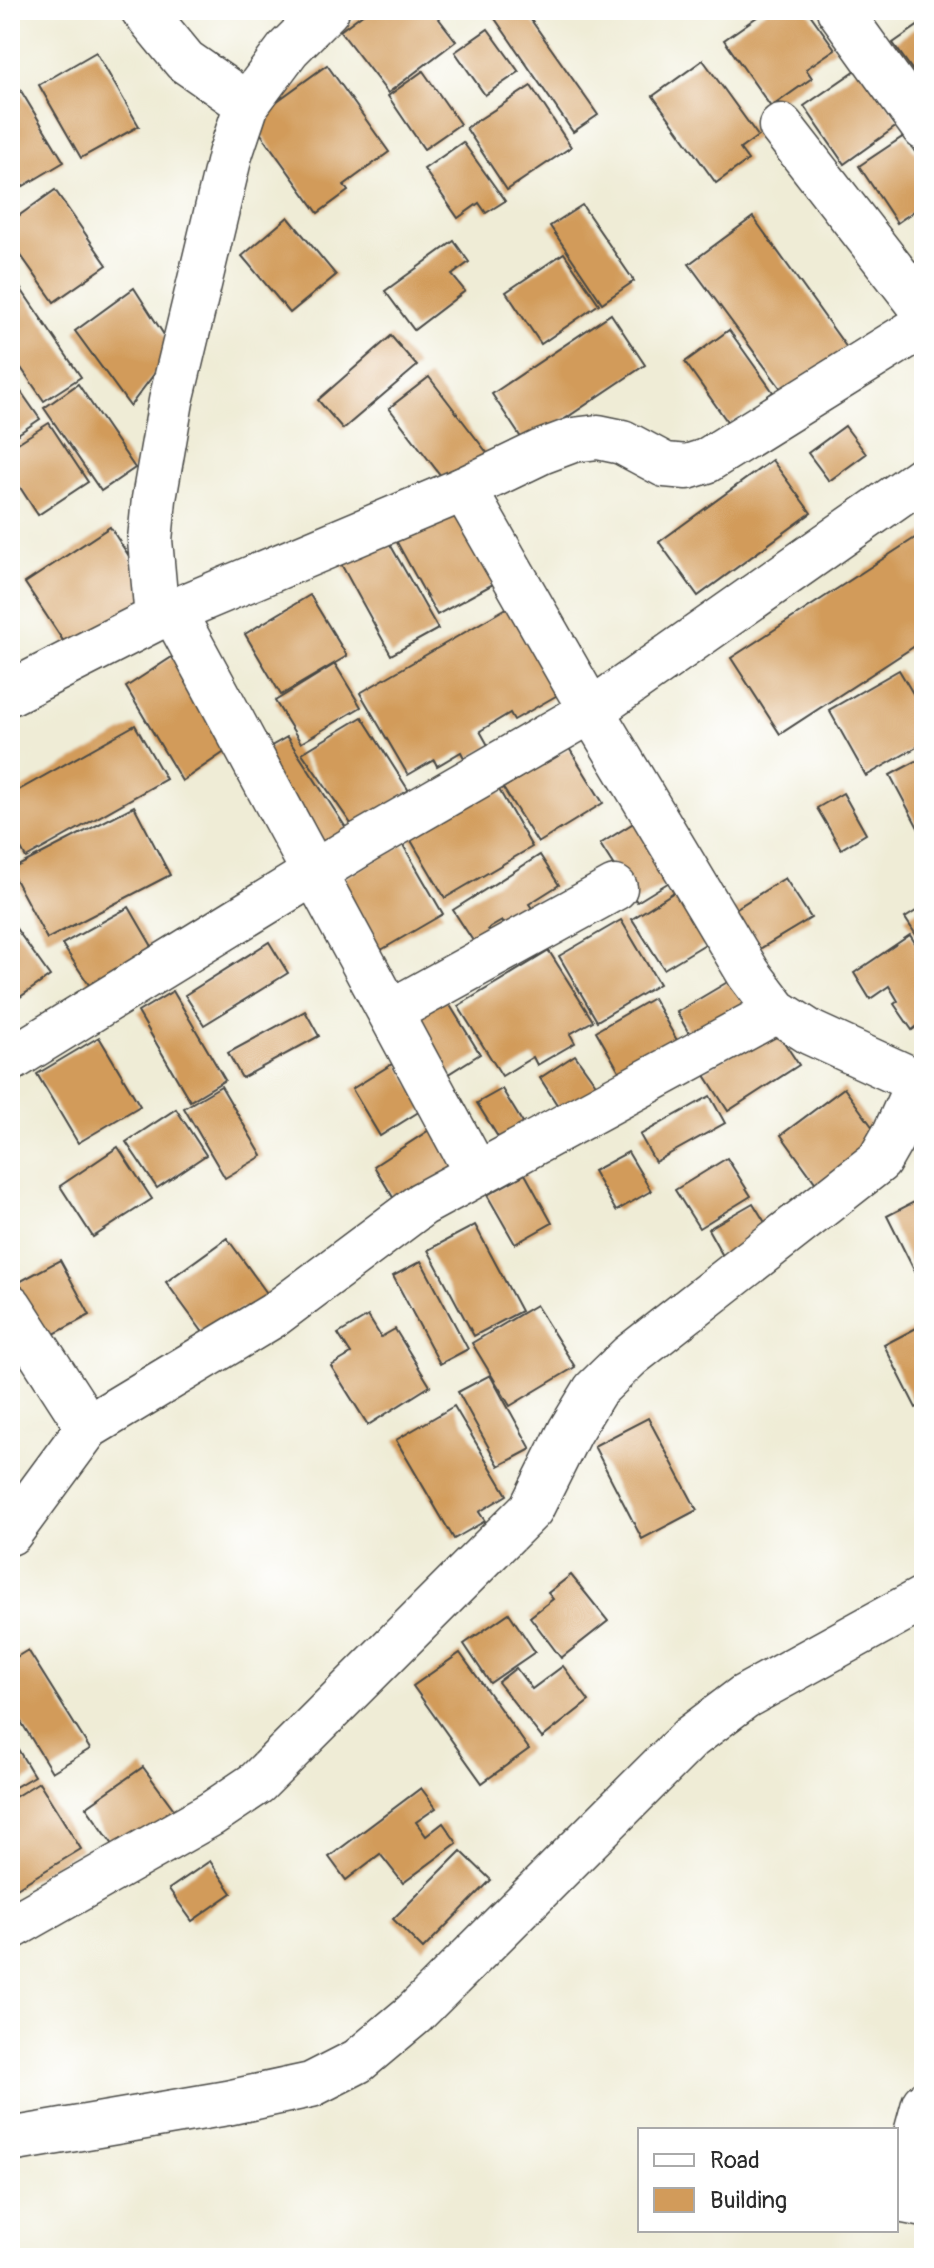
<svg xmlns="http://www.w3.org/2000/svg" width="934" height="2268" font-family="Pangolin,sans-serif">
<rect width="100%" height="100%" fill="#fff"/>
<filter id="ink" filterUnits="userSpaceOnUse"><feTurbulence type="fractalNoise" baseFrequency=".0125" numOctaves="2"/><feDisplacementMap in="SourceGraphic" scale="16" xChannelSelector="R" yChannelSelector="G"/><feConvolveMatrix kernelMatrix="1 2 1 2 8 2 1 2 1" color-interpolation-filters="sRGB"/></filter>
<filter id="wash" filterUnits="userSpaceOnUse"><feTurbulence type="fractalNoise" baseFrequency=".006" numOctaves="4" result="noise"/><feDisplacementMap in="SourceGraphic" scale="32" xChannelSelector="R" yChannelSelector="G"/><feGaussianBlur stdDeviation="1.8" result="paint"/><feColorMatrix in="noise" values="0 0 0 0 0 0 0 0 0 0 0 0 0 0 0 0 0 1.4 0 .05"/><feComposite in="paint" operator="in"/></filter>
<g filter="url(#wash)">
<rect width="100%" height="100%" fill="#efecd6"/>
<g id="blocks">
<g fill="#d29b5a">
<polygon points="368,10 432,10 456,41 388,93 340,31"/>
<polygon points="489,10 524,10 598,115 573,132"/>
<polygon points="767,10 807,10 835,49 806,69 812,78 771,107 724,40"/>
<polygon points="919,25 924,32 924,86 893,43"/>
<polygon points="488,29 519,72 485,95 455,52"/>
<polygon points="96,52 139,126 81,158 39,85"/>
<polygon points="703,60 758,136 740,149 748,160 716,183 653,96"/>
<polygon points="327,65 389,152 344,185 348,191 318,213 251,120"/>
<polygon points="862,66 901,123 844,164 804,106"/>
<polygon points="423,71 460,124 424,149 388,96"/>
<polygon points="15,81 64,162 10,194 10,84"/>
<polygon points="531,86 571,147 507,190 466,128"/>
<polygon points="904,136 924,165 924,204 897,223 859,166"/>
<polygon points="463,142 505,201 486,213 479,203 458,218 424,169"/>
<polygon points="55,190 107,265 54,302 10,240 10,222"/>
<polygon points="582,205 634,281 602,303 550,226"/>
<polygon points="288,217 336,275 290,313 242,256"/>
<polygon points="753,217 847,348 785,394 689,264"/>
<polygon points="454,241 469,262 452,275 465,291 414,330 385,291"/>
<polygon points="564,253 599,304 541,344 506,292"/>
<polygon points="10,273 81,377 44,401 10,352"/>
<polygon points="134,288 173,349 130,406 75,331"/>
<polygon points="611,314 645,365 526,445 492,394"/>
<polygon points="729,330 773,392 729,424 685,362"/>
<polygon points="391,336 417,366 343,429 318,400"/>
<polygon points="10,376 40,419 15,436 10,432"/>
<polygon points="429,377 488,454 448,485 389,408"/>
<polygon points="78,384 135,468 101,491 44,408"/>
<polygon points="49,423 88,482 38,515 10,472 10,448"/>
<polygon points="845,426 866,454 829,481 808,453"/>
<polygon points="772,460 811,513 698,596 659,542"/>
<polygon points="452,504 495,583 437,615 394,537"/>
<polygon points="110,527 153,593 68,648 25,583"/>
<polygon points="382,530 438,629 391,655 336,555"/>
<polygon points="924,532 924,640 780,734 731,658"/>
<polygon points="310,595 347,656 281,695 245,634"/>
<polygon points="517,602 568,689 514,720 510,713 480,731 489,747 465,760 461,752 437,766 434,760 408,775 360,693"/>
<polygon points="175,655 226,751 182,781 126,687"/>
<polygon points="335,664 361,707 301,743 275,701"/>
<polygon points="899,670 924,712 924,743 866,776 829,710"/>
<polygon points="362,717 409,791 356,831 302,753"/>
<polygon points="135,725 166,779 26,858 10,829 10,795"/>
<polygon points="287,737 350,834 315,855 261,752"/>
<polygon points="569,748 603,803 538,843 503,788"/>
<polygon points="924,757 924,839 890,775"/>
<polygon points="494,781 532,847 445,898 406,832"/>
<polygon points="843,793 866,834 841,849 817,808"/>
<polygon points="134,806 170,875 47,939 10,870"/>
<polygon points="648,814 684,873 637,902 600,844"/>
<polygon points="403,845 443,914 376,953 335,883"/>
<polygon points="540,855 559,885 529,904 536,914 508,930 502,921 488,929 493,937 477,947 453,910"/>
<polygon points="785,878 811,918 743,959 719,919"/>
<polygon points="679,889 712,940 664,969 632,919"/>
<polygon points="924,906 924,947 905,918"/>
<polygon points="129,907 157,955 95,994 62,944"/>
<polygon points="10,920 50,976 20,997 10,983"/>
<polygon points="621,920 659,984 597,1021 559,956"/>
<polygon points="910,935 924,957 924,1021 912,1030 894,1004 898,1001 889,986 870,999 854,973"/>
<polygon points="269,942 288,973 204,1025 185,995"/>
<polygon points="549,951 593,1021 570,1034 575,1043 537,1065 533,1057 502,1076 458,1006"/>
<polygon points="741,974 761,1008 696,1046 677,1012"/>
<polygon points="173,991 225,1080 190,1101 138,1012"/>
<polygon points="443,994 480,1054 445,1076 408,1016"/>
<polygon points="653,998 687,1058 630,1090 596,1031"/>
<polygon points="305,1011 319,1036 242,1078 228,1053"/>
<polygon points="774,1027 799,1065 728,1111 703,1072"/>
<polygon points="99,1037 140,1106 78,1143 37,1074"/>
<polygon points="575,1055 600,1090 565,1117 540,1078"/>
<polygon points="397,1061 425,1108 380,1136 352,1089"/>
<polygon points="221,1086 262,1156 225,1178 184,1108"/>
<polygon points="844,1088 884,1143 820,1189 781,1135"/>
<polygon points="502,1089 532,1138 508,1153 477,1103"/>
<polygon points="710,1096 725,1123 655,1162 640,1135"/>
<polygon points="176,1109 206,1155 157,1188 126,1142"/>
<polygon points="437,1125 461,1164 397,1204 374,1166"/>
<polygon points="118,1147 152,1199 93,1237 60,1186"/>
<polygon points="628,1152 651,1191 616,1211 593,1171"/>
<polygon points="727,1158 751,1196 699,1228 675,1190"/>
<polygon points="525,1174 552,1223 515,1244 487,1195"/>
<polygon points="914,1202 924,1223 924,1290 887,1216"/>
<polygon points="753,1203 769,1229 723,1256 708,1229"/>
<polygon points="475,1225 521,1311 474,1336 428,1250"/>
<polygon points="227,1238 269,1296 246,1313 242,1308 220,1325 210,1342 166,1282"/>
<polygon points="60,1260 90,1315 39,1342 10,1287"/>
<polygon points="421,1261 468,1349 440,1364 393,1276"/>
<polygon points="536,1305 575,1367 510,1406 472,1343"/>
<polygon points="368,1316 381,1337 395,1329 430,1386 368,1425 331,1366 351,1354 338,1334"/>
<polygon points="924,1324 924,1404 916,1408 884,1345"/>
<polygon points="490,1375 531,1449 499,1466 458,1392"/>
<polygon points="454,1406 507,1495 479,1512 485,1521 454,1539 396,1440"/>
<polygon points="648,1418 697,1510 642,1539 594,1446"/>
<polygon points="571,1575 608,1621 561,1658 530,1617 553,1599 548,1593"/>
<polygon points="509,1613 535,1652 490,1683 464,1644"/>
<polygon points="28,1650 90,1749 52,1772 10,1704 10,1661"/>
<polygon points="460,1653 529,1749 482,1783 413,1686"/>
<polygon points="563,1666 589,1701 542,1738 498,1682 516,1668 532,1689"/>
<polygon points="10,1736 34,1776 10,1790"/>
<polygon points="143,1767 181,1819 124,1860 86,1807"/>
<polygon points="39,1782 81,1849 10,1892 10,1800"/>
<polygon points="421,1788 436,1808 416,1822 426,1836 443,1823 457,1843 403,1883 380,1854 346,1880 329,1857"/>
<polygon points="461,1851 491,1880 423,1949 393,1919"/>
<polygon points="210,1861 232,1893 192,1921 169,1889"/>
</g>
</g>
</g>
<g filter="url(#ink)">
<use href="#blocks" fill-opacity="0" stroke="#484845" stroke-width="2"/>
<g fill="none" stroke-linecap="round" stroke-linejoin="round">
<defs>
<g id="street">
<polyline points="143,10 185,61 247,104"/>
<polyline points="839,10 924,128"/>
<polyline points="781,126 924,310"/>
<polyline points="464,489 579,690 749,974 777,1011 811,1033 918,1082"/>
<polyline points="173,611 477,1174"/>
<polyline points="157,618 464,489 541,452 573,440 598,437 622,442 665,465 687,467 706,461 924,325"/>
<polyline points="10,693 157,618 150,540 154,499 171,401 230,155 247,104 288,49 327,10"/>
<polyline points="390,1012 615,888"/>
<polyline points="10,1060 364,842 591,711 924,477"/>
<polyline points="10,1306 88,1427"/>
<polyline points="10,1533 88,1427 274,1315 422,1204 777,1011"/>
<polyline points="10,1928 211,1814 257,1783 531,1509 570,1431 595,1390 630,1356 879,1161 895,1133 918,1082 924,1076"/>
<polyline points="924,2104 898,2200 924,2205"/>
<polyline points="10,2140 227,2103 311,2085 358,2061 414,2014 691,1737 744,1697 924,1598"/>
</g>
</defs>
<use href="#street" stroke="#484845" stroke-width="47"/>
<use href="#street" stroke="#fff" stroke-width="44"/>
</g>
</g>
<rect width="934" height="2268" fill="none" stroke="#fff" stroke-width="40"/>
<rect x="638" y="2128" width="260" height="104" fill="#ffffff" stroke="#aaaaaa" stroke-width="2"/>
<rect x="654" y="2154" width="40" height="12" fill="#ffffff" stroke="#aaaaaa" stroke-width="2"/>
<text x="710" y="2168" font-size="24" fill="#2b2b2b">Road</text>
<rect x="654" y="2188" width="40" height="24" fill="#d29b5a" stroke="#aaaaaa" stroke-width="2"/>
<text x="710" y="2208" font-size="24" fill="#2b2b2b">Building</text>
</svg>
